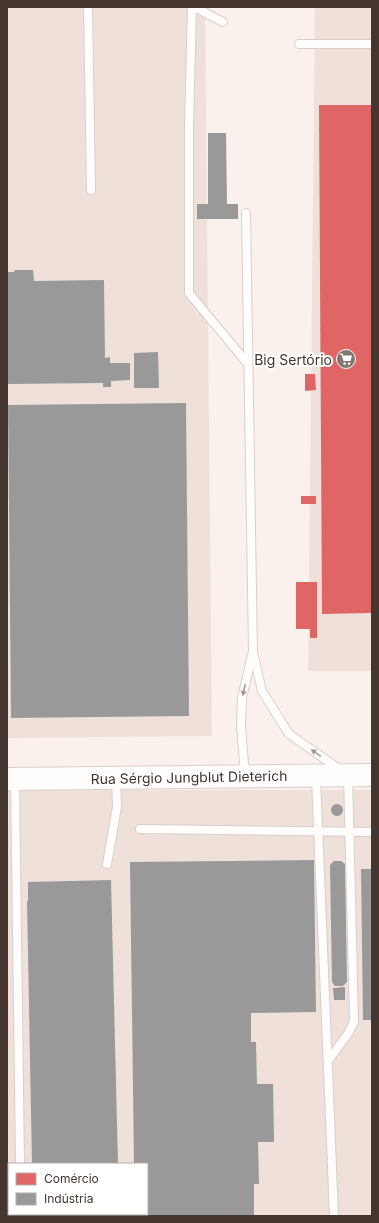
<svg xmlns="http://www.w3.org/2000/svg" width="379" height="1223" font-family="Inter,sans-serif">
<rect width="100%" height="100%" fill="#faf1ed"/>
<g fill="#efe1da" fill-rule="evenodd">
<polygon points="7,7 205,7 212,736 7,738"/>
<polygon points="372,7 372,671 308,671 315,8"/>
<path d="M7,790H372V1216H7ZM9,1164H147V1214H9Z"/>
</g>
<g fill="#e06666">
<polygon points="319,105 372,105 372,613 322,614"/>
<polygon points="305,374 315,374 316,390 305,391"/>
<rect x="301" y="496" width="15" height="8"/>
<polygon points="296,582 317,582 317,638 310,638 310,629 296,629"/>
</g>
<g fill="#999">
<polygon points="208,133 226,133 227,204 238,204 238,219 197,219 197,204 208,204"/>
<polygon points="15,270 33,270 34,281 104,280 105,358 110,357 110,363 130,363 130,380 111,381 111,387 103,387 103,383 7,384 7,272 14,272"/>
<polygon points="158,352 159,388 134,388 134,353"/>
<polygon points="186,403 189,716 11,718 8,405"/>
<circle cx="337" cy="810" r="6"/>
<polygon points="314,860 316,1012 251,1013 251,1042 256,1042 257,1084 273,1084 274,1142 258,1142 259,1184 254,1184 254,1216 135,1216 135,1214 147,1214 147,1164 134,1164 130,862"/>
<polygon points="334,861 341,861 345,864 347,982 343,986 335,986 332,982 330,865"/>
<polygon points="361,869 372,869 372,1020 363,1020"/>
<polygon points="111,880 118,1164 32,1164 27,901 28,901 28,882"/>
<polygon points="345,987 345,1000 334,1000 333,988"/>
<polygon points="114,1214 131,1214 131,1216 115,1216"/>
</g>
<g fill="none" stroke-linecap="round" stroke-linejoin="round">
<defs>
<g id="lane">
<polyline points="88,7 91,190"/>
<polyline points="192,7 189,126 189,293 248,364"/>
<polyline points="194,7 223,22"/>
<polyline points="299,44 372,44"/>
<polyline points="246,213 253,652 262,691 289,734 348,775 354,1021 349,1032 328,1061"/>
<polyline points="245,776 241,726 242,698 252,655"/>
<polyline points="316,777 334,1216"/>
<polyline points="15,779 20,1164"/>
<polyline points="140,829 372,832"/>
<polyline points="107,864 117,807 116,779"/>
</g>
<polyline id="secondary" points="7,779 372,775"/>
</defs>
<use href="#lane" stroke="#daceca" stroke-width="10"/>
<use href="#secondary" stroke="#daceca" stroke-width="24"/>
<use href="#lane" stroke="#fefdfc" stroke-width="8"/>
<use href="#secondary" stroke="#fefdfc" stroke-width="22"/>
</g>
<defs><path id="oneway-solid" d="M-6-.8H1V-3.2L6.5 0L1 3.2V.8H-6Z"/></defs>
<g fill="#a19995">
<use href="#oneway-solid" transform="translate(244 690) rotate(103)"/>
<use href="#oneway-solid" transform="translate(316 753) rotate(-145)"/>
</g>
<defs>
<symbol id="supermarket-disc" viewBox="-11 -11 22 22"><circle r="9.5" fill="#847771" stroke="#fff"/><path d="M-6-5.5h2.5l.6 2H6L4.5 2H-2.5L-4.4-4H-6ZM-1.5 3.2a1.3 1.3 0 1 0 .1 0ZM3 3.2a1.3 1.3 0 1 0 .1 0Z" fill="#fff"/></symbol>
</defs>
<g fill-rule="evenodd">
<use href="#supermarket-disc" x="335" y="348" width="22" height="22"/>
</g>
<g text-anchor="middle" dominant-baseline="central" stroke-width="4" stroke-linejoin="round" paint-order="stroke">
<g font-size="14" fill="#44352e" stroke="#fff" text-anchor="end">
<text x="332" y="359">Big Sertório</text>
</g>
<g font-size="14" fill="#44352e" stroke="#fff">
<text transform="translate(189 777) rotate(-1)">Rua Sérgio Jungblut Dieterich</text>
</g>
</g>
<rect width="379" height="1223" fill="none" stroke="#44352e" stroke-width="16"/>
<rect x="8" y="1163" width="140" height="52" fill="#ffffff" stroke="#b4aeab"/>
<rect x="16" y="1173" width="20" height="12" fill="#e06666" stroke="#b4aeab"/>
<text x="44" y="1183" font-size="12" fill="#44352e">Comércio</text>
<rect x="16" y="1193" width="20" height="12" fill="#999999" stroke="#b4aeab"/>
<text x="44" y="1203" font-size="12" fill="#44352e">Indústria</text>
</svg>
